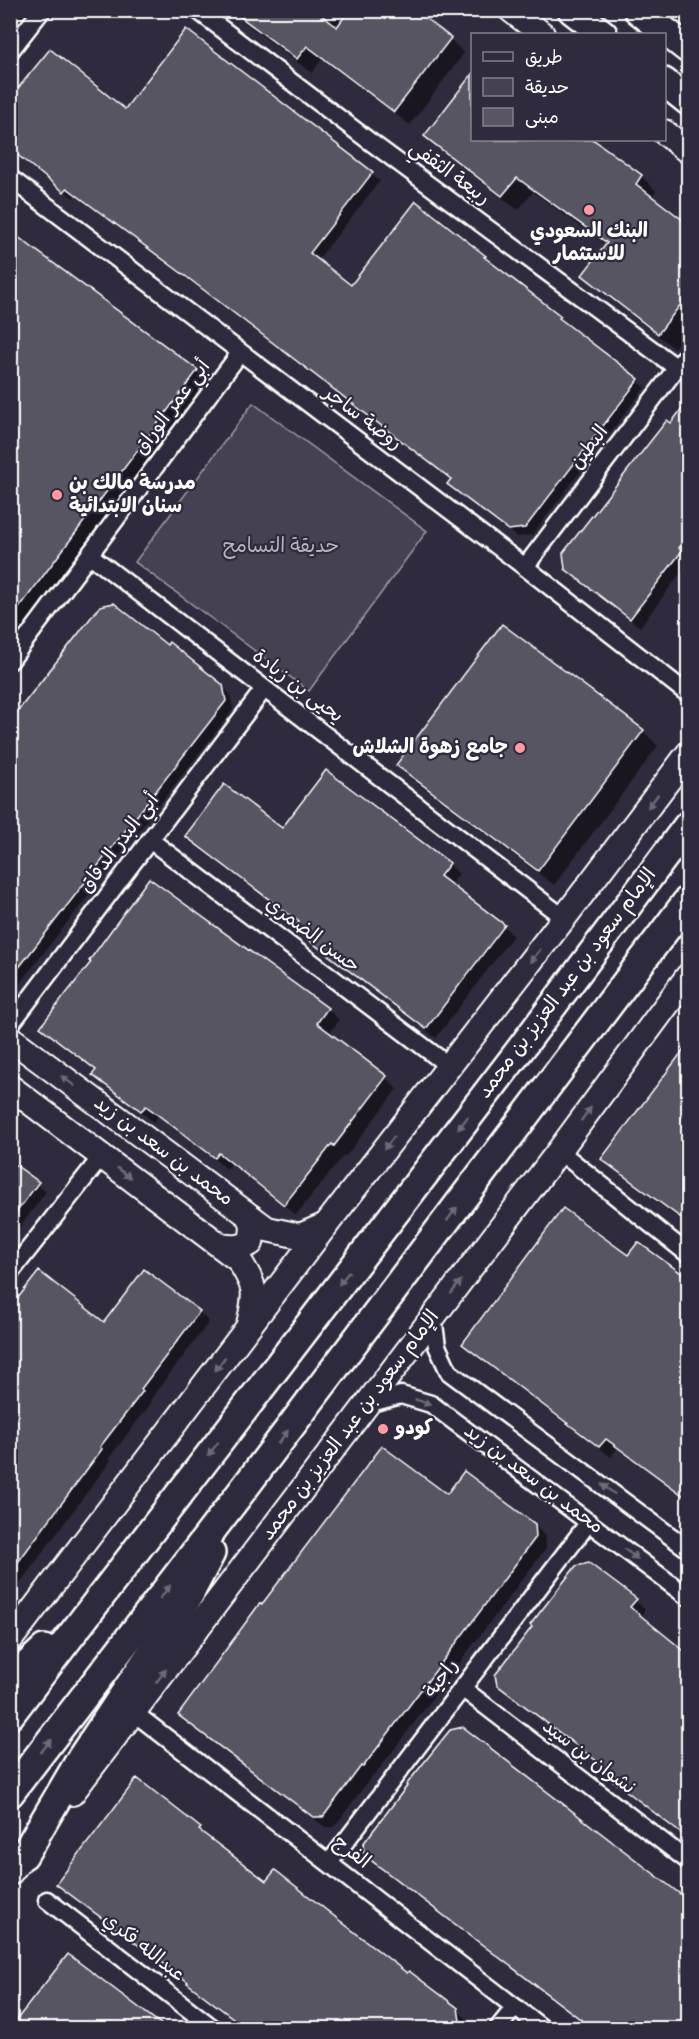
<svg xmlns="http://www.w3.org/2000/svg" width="699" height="2039" font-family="'Indie Flower','Playpen Sans Arabic',sans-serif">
<rect width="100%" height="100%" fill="#2f2a3d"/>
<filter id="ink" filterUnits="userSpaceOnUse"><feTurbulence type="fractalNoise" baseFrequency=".0167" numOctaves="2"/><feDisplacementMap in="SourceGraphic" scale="12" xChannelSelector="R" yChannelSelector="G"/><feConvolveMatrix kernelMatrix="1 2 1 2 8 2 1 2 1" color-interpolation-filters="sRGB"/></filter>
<g filter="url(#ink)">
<polygon fill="#464152" stroke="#a2a0a8" stroke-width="1.5" points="253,403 427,531 309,691 135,562"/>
<g fill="#0007">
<polygon points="10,10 34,10 10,42"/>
<polygon points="223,10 412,10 450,39 464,53 410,125 322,59 312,73 229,11 227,14"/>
<polygon points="187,32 380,181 317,261 351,287 417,203 645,387 532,535 517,537 457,491 449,484 452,480 76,195 73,198 10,149 126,111"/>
<polygon points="472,76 472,140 591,140 641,176 656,191 651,198 688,226 688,329 674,348 599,290 584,275 607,246 533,192 518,210 441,151 426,136"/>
<polygon points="10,232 197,372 208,383 10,647"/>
<polygon points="688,403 688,563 640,627 576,578 566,568"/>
<polygon points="167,647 222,686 230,694 233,710 10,996 10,724"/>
<polygon points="643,731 658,746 554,885 413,780 398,765"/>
<polygon points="327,772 449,864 459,874 450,885 504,926 513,936 436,1038 306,938 296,929 300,923 196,846 187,836 283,830"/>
<polygon points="150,880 328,1009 339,1020 329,1034 386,1077 397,1089 346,1156 344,1155 296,1215 231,1164 227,1169 158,1116 154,1122 106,1086 94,1075 97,1071 54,1039 42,1027 92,962"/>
<polygon points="688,1047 688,1225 613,1169 603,1159"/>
<polygon points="10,1163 46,1192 10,1240"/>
<polygon points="639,1244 688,1282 688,1510 683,1504 687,1499 617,1448 611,1457 475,1355 464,1344 628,1257"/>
<polygon points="145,1271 199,1312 209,1322 150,1400 152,1402 109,1458 111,1460 17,1587 10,1583 10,1309 105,1324"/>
<polygon points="447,1496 534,1525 545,1536 546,1548 374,1776 373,1775 334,1827 325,1827 191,1725 180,1715 263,1607"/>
<polygon points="636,1601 645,1610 640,1617 688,1654 688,1841 623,1789 613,1779 616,1776 509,1695 498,1684"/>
<polygon points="463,1729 688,1901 688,2028 592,2028 374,1862"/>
<polygon points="137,1781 200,1829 209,1838 208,1839 266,1883 457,2010 467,2019 468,2028 245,2028 190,1984 67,1893 58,1884"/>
<polygon points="68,1956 163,2028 12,2028"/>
</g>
<g fill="#595564" stroke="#fff" stroke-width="1.5">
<polygon points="231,10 315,10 337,27 349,10 415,10 451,38 394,112 307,46 297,59"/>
<polygon points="186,29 373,172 310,253 351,285 416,201 486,256 484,257 561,316 559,318 639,379 525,528 508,530 447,484 451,479 188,278 67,188 64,192 10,149 10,98 50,49 125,109"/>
<polygon points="472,74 472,140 594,140 642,175 636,184 688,224 688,295 658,334 582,275 607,243 517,178 502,196 424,136"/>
<polygon points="10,231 198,370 10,620"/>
<polygon points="688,401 688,537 679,548 682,551 630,619 565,569 563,553 667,420 671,423"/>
<polygon points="114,603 167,645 169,642 223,685 226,701 10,979 10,721 100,606"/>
<polygon points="502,624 644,730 538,871 396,765"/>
<polygon points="326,770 450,863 440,876 505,925 426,1029 294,929 299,922 185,836 224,784 282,828"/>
<polygon points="149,878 328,1008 317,1023 387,1076 334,1146 332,1144 284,1205 219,1153 215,1158 146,1106 141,1111 92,1075 96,1070 40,1027 91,962 89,961"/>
<polygon points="688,1044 688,1223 601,1159"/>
<polygon points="10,1161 39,1182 10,1221"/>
<polygon points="563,1208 628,1255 638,1242 688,1278 688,1499 606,1439 599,1447 462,1344"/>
<polygon points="144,1269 200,1311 141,1389 143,1391 100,1447 102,1449 10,1573 10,1308 39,1271 104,1322"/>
<polygon points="382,1446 447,1494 464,1471 535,1524 536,1537 363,1767 361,1766 323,1817 313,1817 178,1715 260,1603 262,1604"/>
<polygon points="589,1563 637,1599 630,1607 688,1654 688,1839 611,1779 615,1775 497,1685 495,1675 532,1627 530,1625 576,1566"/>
<polygon points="463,1727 688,1900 688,2028 592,2028 364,1855 363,1844 407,1786 406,1785 450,1730"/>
<polygon points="137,1778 201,1828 199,1830 266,1881 275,1870 407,1973 409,1971 458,2008 460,2021 454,2028 246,2028 187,1983 188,1982 56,1884"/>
<polygon points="68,1954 166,2028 10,2028"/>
</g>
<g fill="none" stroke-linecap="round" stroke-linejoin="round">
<defs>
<g id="street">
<polyline points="197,10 368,140 677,368"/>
<polyline points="10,51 42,10"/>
<polyline points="10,178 525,567 688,694"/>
<polyline points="90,555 564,918"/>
<polyline points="525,567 688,353"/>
<polyline points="10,661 240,353"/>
<polyline points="150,840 449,1066"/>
<polyline points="10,1025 264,689"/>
<polyline points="559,1151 688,1254"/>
<polyline points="10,1273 102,1156"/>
<polyline points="433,1317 437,1346 449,1372 688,1549"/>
<polyline points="367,1404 401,1395 431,1404 688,1597"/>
<polyline points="462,1688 688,1861"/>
<polyline points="133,1712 542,2028"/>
<polyline points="329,1863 589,1522"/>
<polyline points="47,1900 213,2028"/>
<polyline points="498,2028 515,2007"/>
</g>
<g id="secondary">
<polyline points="511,10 542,34"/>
<polyline points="664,132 688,151"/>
<polyline points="10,1038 267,1229 300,1236 326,1225"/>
<path d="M10,1087L239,1260C256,1288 257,1291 249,1324"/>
<path d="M221,1246C233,1248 240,1248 251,1243L253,1228L251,1217"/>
<polyline points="10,1640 326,1225 564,918 688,754"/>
<polyline points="72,1793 559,1151 688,976"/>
<polyline points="10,1873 36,1839"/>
</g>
<g id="primary">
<polyline points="572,10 603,34"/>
<polyline points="638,10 688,49"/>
<polyline points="664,82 688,101"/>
<polyline points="10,1681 44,1649"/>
<polyline points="10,1715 519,1051 688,825"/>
<polyline points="10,1793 242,1491 688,900"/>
<polyline points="24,1855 81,1758 186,1601 211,1553"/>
</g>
</defs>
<use href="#street" stroke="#fff" stroke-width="21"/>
<use href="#secondary" stroke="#fff" stroke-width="28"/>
<use href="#primary" stroke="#fff" stroke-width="32"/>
<use href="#street" stroke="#2f2a3d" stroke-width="16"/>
<use href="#secondary" stroke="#2f2a3d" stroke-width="24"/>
<use href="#primary" stroke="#2f2a3d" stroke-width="27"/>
</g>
<defs><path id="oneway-solid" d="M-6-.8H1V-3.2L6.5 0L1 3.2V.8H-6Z" transform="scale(1.5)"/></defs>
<g fill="#6d6a77">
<use href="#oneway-solid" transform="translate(653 801) rotate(127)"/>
<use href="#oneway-solid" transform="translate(535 956) rotate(128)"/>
<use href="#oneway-solid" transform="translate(68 1081) rotate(-143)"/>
<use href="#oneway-solid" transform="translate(586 1114) rotate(-53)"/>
<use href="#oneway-solid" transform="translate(463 1123) rotate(128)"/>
<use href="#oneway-solid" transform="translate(389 1143) rotate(128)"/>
<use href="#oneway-solid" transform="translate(124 1173) rotate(37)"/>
<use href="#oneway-solid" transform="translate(452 1214) rotate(-53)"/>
<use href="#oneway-solid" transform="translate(344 1278) rotate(128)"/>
<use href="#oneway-solid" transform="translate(456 1287) rotate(-53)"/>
<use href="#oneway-solid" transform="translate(220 1364) rotate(127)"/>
<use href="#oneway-solid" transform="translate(423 1402) rotate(19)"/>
<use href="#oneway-solid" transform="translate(283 1437) rotate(-53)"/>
<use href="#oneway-solid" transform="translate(213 1449) rotate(128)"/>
<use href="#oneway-solid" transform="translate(608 1489) rotate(-143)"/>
<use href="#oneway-solid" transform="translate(631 1554) rotate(37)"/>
<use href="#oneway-solid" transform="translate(165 1592) rotate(-52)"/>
<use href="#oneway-solid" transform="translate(161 1676) rotate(-53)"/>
<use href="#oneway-solid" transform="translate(46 1746) rotate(-52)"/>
</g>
</g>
<g fill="#ff9aa2" stroke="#2f2a3d" stroke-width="2">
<circle cx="589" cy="210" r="6"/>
<circle cx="57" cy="495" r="6"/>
<circle cx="520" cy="748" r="6"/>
<circle cx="383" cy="1429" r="6"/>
</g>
<g text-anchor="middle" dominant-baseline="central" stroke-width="4.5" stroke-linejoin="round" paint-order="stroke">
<g font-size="20" fill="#fff" stroke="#2f2a3d">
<text transform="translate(449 174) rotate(36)">ربيعة الثقفي</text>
<text transform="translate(173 408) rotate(-53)">أبي عمر الوراق</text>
<text transform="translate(362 419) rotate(37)">روضة ساجر</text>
<text transform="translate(590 448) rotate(-53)">البطين</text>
<text transform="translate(297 687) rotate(37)">يحيى بن زيادة</text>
<text transform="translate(120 844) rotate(-53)">أبي البدر الدقاق</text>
<text transform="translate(312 936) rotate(37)">حسن الضمري</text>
<text transform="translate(568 984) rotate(-53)">الإمام سعود بن عبد العزيز بن محمد</text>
<text transform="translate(163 1152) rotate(37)">محمد بن سعد بن زيد</text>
<text transform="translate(351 1426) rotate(-53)">الإمام سعود بن عبد العزيز بن محمد</text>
<text transform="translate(533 1480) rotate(37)">محمد بن سعد بن زيد</text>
<text transform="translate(442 1679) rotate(-53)">راجية</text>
<text transform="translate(588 1758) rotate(37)">نشوان بن سيد</text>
<text transform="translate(351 1853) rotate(38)">الفرج</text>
<text transform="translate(143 1948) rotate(38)">عبدالله فكري</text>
</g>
<g font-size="20" font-weight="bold" fill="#fff" stroke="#2f2a3d" text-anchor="start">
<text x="589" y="232" text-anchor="middle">البنك السعودي<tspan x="589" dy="23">للاستثمار</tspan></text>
<text x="69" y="484">مدرسة مالك بن<tspan x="69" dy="23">سنان الابتدائية</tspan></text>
<text x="508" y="748" text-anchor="end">جامع زهوة الشلاش</text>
<text x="395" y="1429">كودو</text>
</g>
<g font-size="20" fill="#b5b3ba" stroke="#2f2a3d">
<text x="281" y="547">حديقة التسامح</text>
</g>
</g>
<rect width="699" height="2039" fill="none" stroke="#2f2a3d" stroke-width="36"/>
<rect x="18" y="18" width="663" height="2003" fill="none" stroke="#fff" stroke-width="2" filter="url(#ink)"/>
<rect x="471" y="33" width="195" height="108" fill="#2f2a3d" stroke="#827f8b" stroke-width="1.5"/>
<rect x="483" y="52" width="30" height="9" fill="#2f2a3d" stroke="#827f8b" stroke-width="1.5"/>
<text x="525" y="63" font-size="18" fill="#ffffff">طريق</text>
<rect x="483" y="78" width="30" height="18" fill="#464152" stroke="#827f8b" stroke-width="1.5"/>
<text x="525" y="93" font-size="18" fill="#ffffff">حديقة</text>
<rect x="483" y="108" width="30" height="18" fill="#595564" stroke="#827f8b" stroke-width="1.5"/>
<text x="525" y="123" font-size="18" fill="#ffffff">مبنى</text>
</svg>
